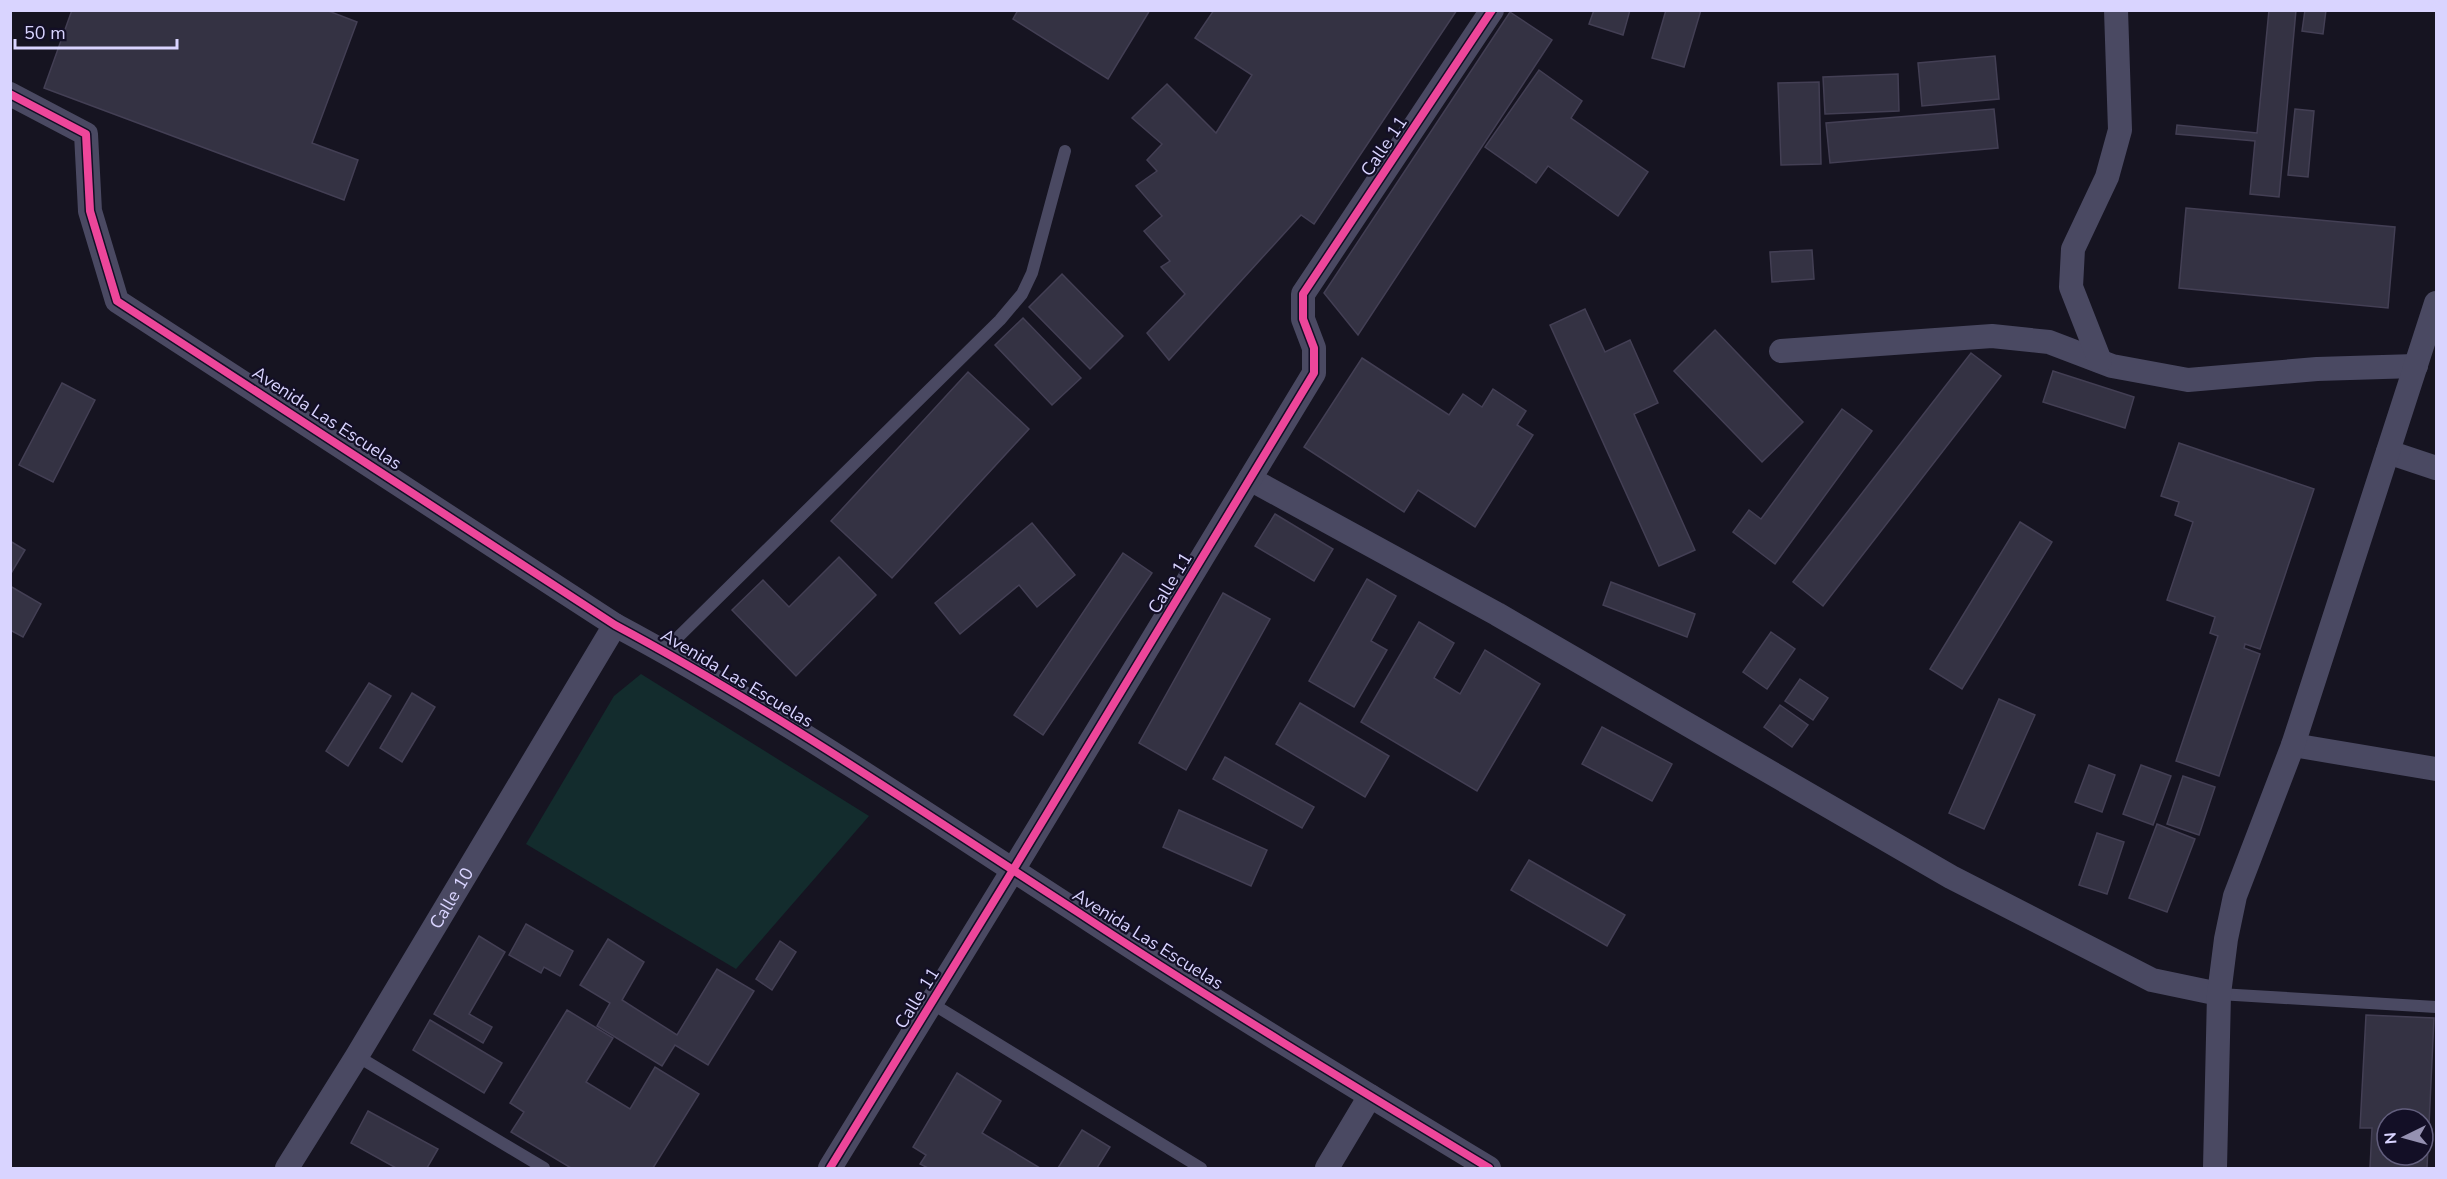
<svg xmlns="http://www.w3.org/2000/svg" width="2447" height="1179" font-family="'Nunito Sans',sans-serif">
<rect width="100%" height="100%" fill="#161421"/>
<polygon fill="#132c2d" points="641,674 869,816 736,969 526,844 614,696"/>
<g fill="#343243" stroke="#433f54" stroke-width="1.5" fill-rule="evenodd">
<polygon points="72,10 326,10 357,22 312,143 358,160 344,200 44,88"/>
<polygon points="1018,10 1150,10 1108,79 1013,19"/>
<polygon points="1214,10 1457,10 1314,224 1301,215 1169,360 1147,333 1185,294 1161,267 1170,261 1144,231 1162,216 1136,186 1157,171 1147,160 1162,144 1132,118 1167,84 1216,133 1252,75 1195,38"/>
<polygon points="1594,10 1630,10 1623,35 1589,24"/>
<polygon points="1666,10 1701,10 1684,67 1652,58"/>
<polygon points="2269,10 2296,10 2279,197 2250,194 2255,141 2176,134 2177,125 2257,133"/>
<polygon points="2305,10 2326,10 2323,34 2302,31"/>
<polygon points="1510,12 1552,40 1358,335 1324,293"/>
<polygon points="1995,56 1999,99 1922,106 1918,63"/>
<polygon points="1539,70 1582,101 1571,118 1648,172 1618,216 1548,166 1536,183 1485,147"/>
<polygon points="1898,74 1899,111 1825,114 1823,77"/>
<polygon points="1819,82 1821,164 1781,165 1778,83"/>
<polygon points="1994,109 1998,148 1830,163 1826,123"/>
<polygon points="2295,109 2314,111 2308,177 2288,175"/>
<polygon points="2186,208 2395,227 2388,308 2179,288"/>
<polygon points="1812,250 1814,279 1772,282 1770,252"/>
<polygon points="1062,274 1123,336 1090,369 1029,307"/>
<polygon points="1585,309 1605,352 1630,340 1658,403 1634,414 1695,550 1659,566 1550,325"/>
<polygon points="1023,318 1081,378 1052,405 995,345"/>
<polygon points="1715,330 1803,422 1762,462 1674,371"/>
<polygon points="1971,353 2001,376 1823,606 1793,582"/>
<polygon points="1362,358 1449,415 1463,394 1482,407 1493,389 1526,411 1517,425 1533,435 1475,527 1418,490 1404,512 1304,447"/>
<polygon points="2053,371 2134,397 2125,428 2043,402"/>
<polygon points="968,372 1029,429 892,578 831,521"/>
<polygon points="62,383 95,400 53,482 19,465"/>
<polygon points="1842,409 1872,431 1775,564 1733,532 1749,510 1761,519"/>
<polygon points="2179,443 2314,489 2260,649 2245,644 2244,648 2260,654 2219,776 2176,761 2218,636 2210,633 2215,617 2167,600 2193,522 2175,515 2179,502 2161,496"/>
<polygon points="1275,514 1333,549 1314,581 1255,546"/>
<polygon points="2020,522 2052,542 1962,689 1930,669"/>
<polygon points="1032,523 1075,575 1037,607 1019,585 960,634 935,603"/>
<polygon points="10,541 25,550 10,575"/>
<polygon points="1123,553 1152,573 1043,735 1014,715"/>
<polygon points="839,557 876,595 796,676 732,610 763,580 789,607"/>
<polygon points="1367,579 1396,596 1371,641 1387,650 1354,707 1309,681"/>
<polygon points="1611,582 1695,614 1687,637 1603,605"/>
<polygon points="10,586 41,604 23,637 10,630"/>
<polygon points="1223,593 1270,619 1186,770 1139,743"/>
<polygon points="1419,622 1454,643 1434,678 1460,694 1485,650 1540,684 1477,791 1361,722"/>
<polygon points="1771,632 1795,649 1767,689 1743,672"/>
<polygon points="1800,679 1828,698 1813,720 1785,701"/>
<polygon points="369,683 391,696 348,766 326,751"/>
<polygon points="412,693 435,707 402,762 380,748"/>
<polygon points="1999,699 2035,715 1984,829 1949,813"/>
<polygon points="1300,703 1389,756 1365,797 1276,744"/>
<polygon points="1780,705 1808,725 1792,747 1764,727"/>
<polygon points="1602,727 1672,764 1652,801 1582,764"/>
<polygon points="1225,757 1314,807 1302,828 1213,779"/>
<polygon points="2089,765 2115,775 2102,812 2075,802"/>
<polygon points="2141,765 2171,776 2153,825 2123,814"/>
<polygon points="2183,776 2215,787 2199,835 2167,824"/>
<polygon points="1179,810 1267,850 1251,886 1163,847"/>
<polygon points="2157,824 2195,839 2167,912 2129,898"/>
<polygon points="2097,833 2124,842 2107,894 2079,885"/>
<polygon points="1529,860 1625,915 1607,946 1511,890"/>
<polygon points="526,924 573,951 560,976 544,967 541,973 509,955"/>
<polygon points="479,936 505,952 469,1014 492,1027 483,1043 434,1014"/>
<polygon points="608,939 644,962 622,1000 677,1035 717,969 754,991 708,1065 675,1045 662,1066 597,1026 610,1003 580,985"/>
<polygon points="780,941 796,952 772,990 756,979"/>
<polygon points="567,1010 613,1038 586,1082 630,1109 655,1067 699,1094 653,1168 571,1168 511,1132 524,1112 510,1103"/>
<path d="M2366,1015L2434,1018L2427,1168H2370L2372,1128H2360ZM2387,1119H2423V1155H2387Z"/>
<polygon points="430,1020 502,1063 484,1093 413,1050"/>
<polygon points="957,1073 1001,1101 982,1133 1040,1168 928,1168 920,1164 926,1155 913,1147"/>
<polygon points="368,1111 438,1149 427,1168 396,1168 351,1143"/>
<polygon points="1082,1130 1110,1147 1097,1168 1058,1168"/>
</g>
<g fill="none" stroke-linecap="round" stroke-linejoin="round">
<g stroke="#4a4962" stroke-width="12">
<polyline points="664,651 1000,320 1022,294 1032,273 1065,151"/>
<polyline points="2219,994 2436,1007"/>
<polyline points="931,1003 1201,1168"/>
<polyline points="357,1056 544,1168"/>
</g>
<g stroke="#4a4962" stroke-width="24">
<path d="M10,94L86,134L90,211L117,301L615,625C774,710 924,813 1076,911C1211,1000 1350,1084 1489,1168"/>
<polyline points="1781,351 1992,336 2049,342 2112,366 2188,380 2317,369 2416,366"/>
<polyline points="2100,361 2071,287 2073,249 2107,177 2120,130 2116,10"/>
<polyline points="2388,452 2436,468"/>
<polyline points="1250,479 1497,614 1951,877 2152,980 2219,994"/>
<polyline points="2293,745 2436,769"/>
<path id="s1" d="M287,1168L357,1056L615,625"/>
<polyline points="830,1168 1013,870 1314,373 1314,348 1303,319 1303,294 1492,10"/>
<polyline points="1327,1168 1370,1096"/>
<polyline points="2215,1168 2219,994 2226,939 2235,896 2293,745 2436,303"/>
</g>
<defs>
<g id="cycleway">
<path d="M10,94L86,134L90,211L117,301L615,625C774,710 924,813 1076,911C1211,1000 1350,1084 1489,1168"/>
<polyline points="830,1168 1013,870 1314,373 1314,348 1303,319 1303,294 1492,10"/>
</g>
</defs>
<use href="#cycleway" stroke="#130f26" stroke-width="11"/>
<use href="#cycleway" stroke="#ed469a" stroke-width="8"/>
</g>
<g text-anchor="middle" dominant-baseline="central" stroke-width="4.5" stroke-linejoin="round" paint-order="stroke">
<g font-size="18" fill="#d9d4ff" stroke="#130f26">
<text transform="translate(1384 146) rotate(-56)">Calle 11</text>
<text transform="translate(327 418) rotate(33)">Avenida Las Escuelas</text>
<text transform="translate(1170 583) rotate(-59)">Calle 11</text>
<text transform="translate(737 678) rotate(31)">Avenida Las Escuelas</text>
<text stroke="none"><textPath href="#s1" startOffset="316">Calle 10</textPath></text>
<text transform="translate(1148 939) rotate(32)">Avenida Las Escuelas</text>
<text transform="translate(917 998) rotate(-58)">Calle 11</text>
</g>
</g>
<rect width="2447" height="1179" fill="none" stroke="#d9d4ff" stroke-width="24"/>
<g transform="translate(2405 1137) rotate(265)"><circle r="28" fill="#130f26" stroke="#625e7d" stroke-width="1.5"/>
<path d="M0-4.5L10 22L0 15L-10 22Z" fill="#9591b1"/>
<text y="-9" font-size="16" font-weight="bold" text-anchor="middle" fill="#d9d4ff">N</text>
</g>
<path d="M15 39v9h162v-9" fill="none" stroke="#d9d4ff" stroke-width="3"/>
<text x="24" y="39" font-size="18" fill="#d9d4ff" stroke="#130f26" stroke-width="4.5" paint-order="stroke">50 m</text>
</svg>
